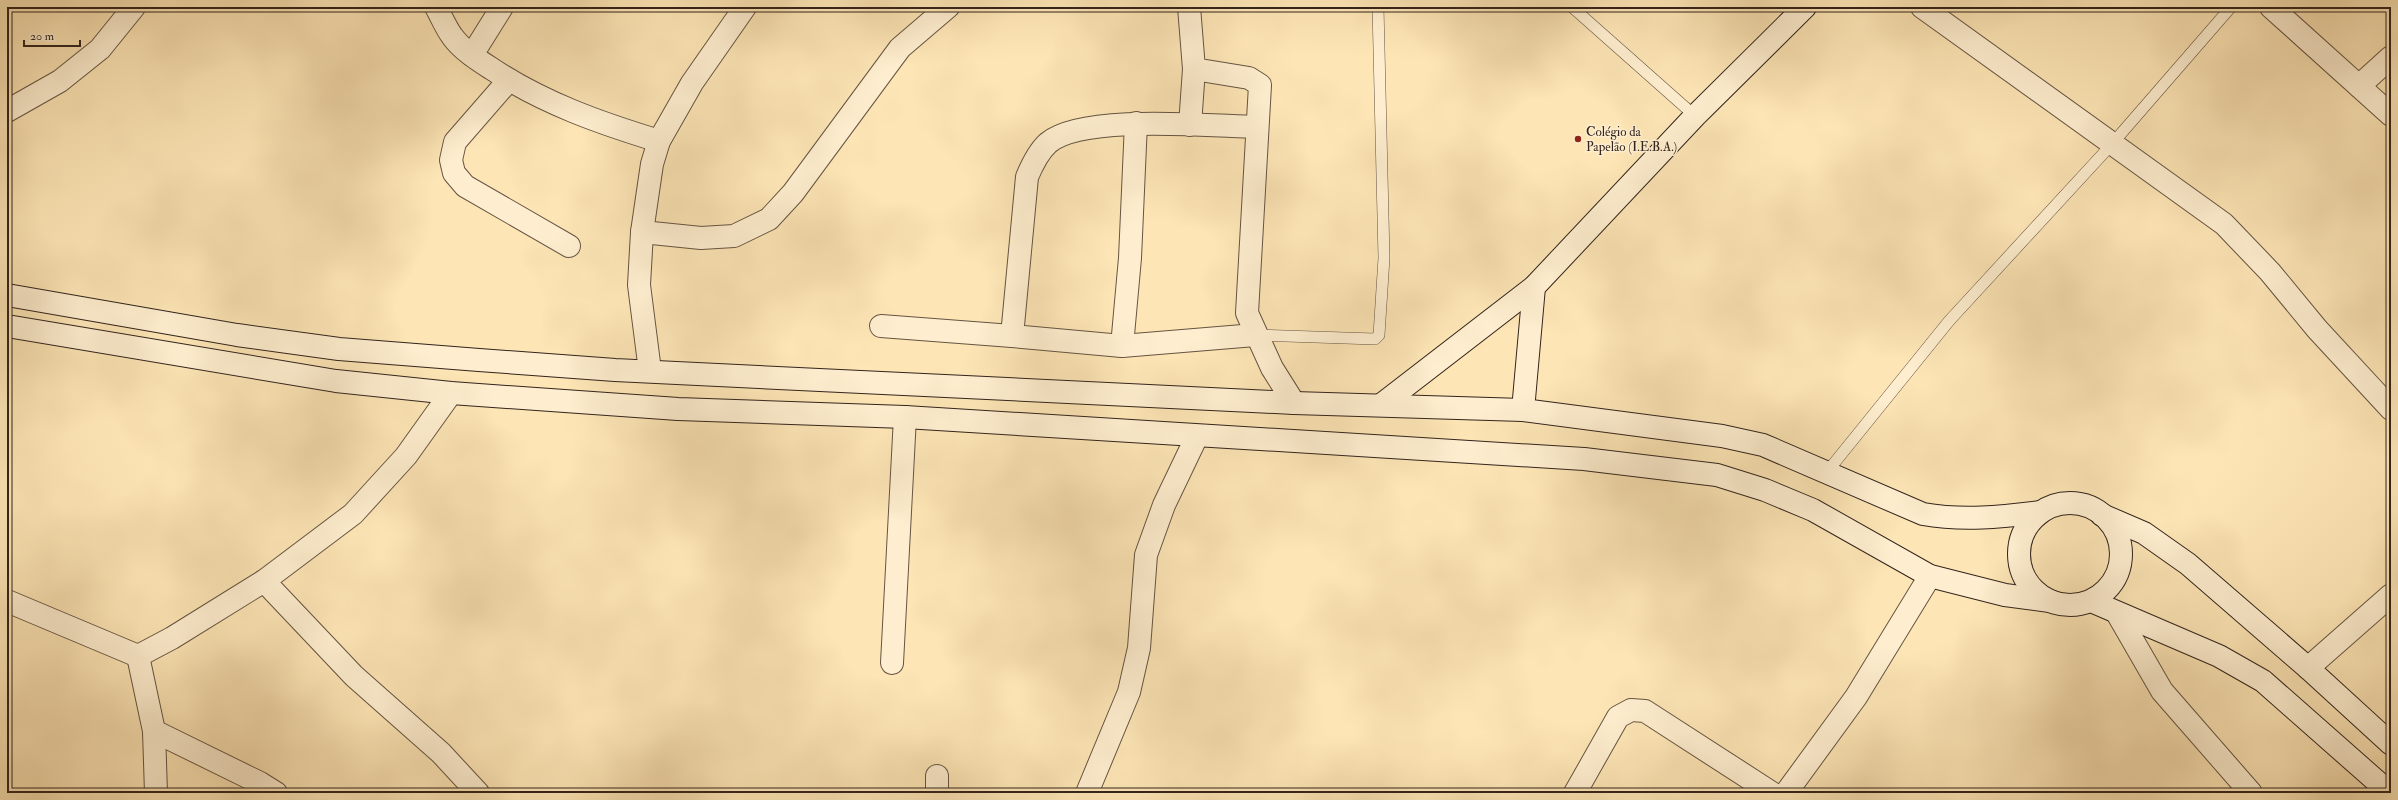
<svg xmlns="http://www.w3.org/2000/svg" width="2398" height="800" font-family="'IM FELL Double Pica',serif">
<rect width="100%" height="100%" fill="#fde5b5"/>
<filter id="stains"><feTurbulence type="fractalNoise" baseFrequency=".005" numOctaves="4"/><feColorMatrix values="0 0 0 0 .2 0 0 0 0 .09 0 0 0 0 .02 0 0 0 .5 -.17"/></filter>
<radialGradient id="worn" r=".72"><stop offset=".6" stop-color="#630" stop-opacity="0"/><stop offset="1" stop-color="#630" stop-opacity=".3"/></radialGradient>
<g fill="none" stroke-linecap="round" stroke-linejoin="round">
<defs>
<g id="lane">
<polyline points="1572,7 1695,116"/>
<polyline points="1256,335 1375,339 1379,335 1384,258 1378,7"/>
<polyline points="1827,472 1949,321 2112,144 2231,7"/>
</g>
<g id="street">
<path d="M436,7C441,16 446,28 452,36C462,50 478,60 492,69C543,103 600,123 659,141"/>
<polyline points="1189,7 1194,69 1249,78 1260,85 1247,313 1272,368 1294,403"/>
<polyline points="1922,7 2224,224 2270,272 2317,329 2391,409"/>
<polyline points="2271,7 2391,115"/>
<polyline points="472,55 502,7"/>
<polyline points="509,80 455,142 451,160 454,173 465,186 569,246"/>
<polyline points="2359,86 2391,57"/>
<polyline points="7,111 60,81 100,49 134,7"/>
<polyline points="1190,125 1194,69"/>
<polyline points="642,232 701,238 734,236 769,219 793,193 900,48 948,7"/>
<polyline points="881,326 1012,336"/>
<path d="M1255,335L1122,346L1012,336L1027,177C1032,165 1038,152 1048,143C1082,114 1210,126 1256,127"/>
<polyline points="1122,346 1130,258 1136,123"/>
<polyline points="650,371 639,285 642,232 652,164 659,141 692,83 745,7"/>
<polyline points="264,581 354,676 441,753 478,793"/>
<polyline points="7,601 138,656 172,638 264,581 353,514 406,456 451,393"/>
<polyline points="2117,613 2162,691 2251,793"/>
<polyline points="138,656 154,731 156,793"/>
<polyline points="892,663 905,417"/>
<polyline points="2308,668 2391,595"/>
<polyline points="154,731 260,783 276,793"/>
<polyline points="937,793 937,776"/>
<polyline points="1087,793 1129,692 1139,648 1146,555 1164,505 1197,436"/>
<polyline points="1575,793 1618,717 1631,710 1645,711 1772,793"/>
<polyline points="1786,793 1856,697 1930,576"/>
</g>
<g id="secondary">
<path d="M7,295L237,335L339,349L479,360L615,370L1294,403L1523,410L1722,436L1763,445L1923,514C1963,521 2001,517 2041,512"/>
<polyline points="7,326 336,381 451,393 678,409 905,417 1584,459 1717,475 1765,490 1813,510 1930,576 2005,595 2050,601"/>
<polyline points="1381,405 1534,287 1695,116 1805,7"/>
<polyline points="1523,410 1534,287"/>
<circle cx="2070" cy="554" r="51"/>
<polyline points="2102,515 2144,533 2188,564 2308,668 2391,744"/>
<polyline points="2091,601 2219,656 2263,681 2390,793"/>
</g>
</defs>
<use href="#lane" stroke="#655442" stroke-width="12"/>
<use href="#street" stroke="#655442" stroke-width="24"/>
<use href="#secondary" stroke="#32241c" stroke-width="24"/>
<use href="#lane" stroke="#feeecf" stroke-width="11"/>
<use href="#street" stroke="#feeecf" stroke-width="22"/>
<use href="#secondary" stroke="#feeecf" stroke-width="22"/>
</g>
<circle fill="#8f2418" stroke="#feeecf" stroke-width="1.5" cx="1578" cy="139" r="4"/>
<g text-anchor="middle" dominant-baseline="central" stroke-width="3" stroke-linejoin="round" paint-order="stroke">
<g font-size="13" fill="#32241c" stroke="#feeecf" text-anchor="start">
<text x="1586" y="132">Colégio da<tspan x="1586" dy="15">Papelão (I.E.B.A.)</tspan></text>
</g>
</g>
<rect width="2398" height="800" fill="none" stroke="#fde5b5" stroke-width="24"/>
<rect x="8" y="8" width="2382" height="784" fill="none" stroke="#32241c" stroke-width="2"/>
<rect x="12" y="12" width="2374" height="776" fill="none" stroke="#32241c"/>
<path d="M24 40v6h56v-6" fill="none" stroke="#32241c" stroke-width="2"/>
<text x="30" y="40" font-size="12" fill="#32241c" stroke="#feeecf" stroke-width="3" paint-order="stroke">20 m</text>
<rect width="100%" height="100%" filter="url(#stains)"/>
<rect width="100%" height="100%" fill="url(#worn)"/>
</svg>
